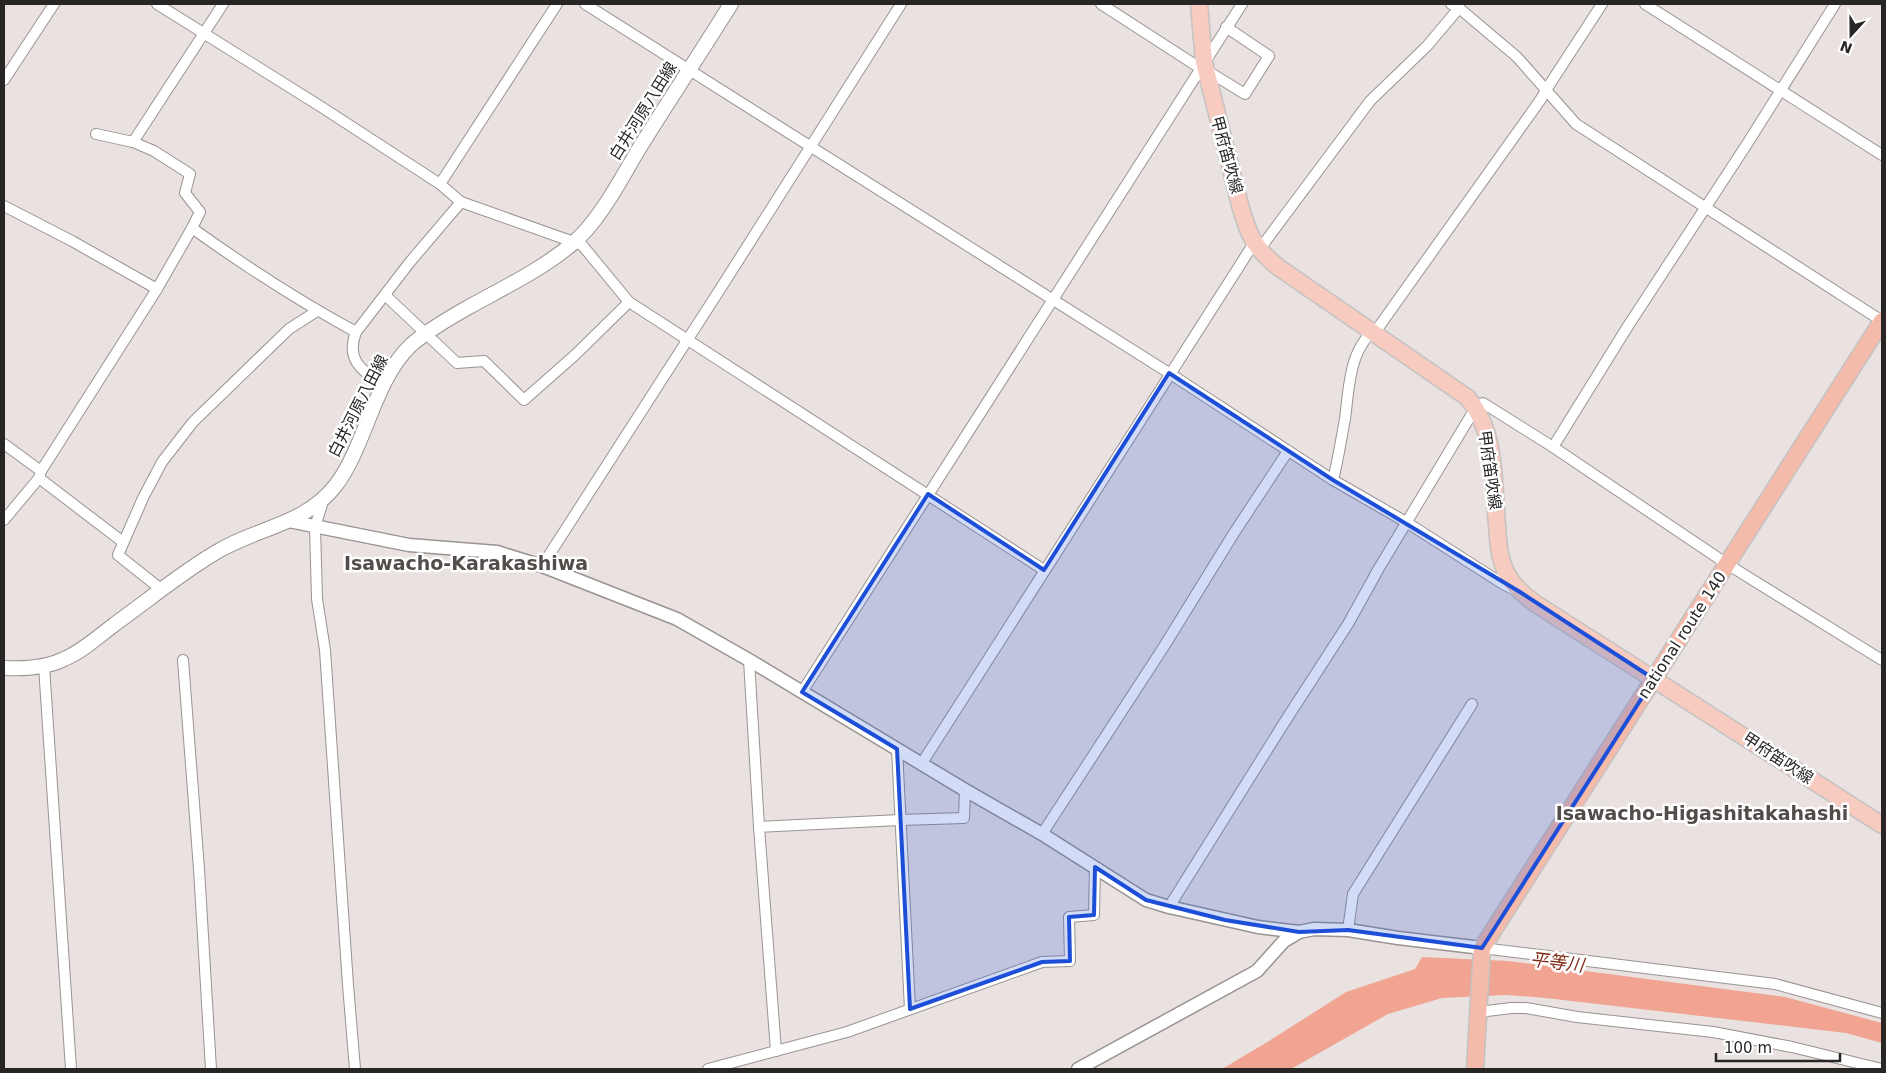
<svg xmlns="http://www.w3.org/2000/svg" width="1886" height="1073" font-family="'DejaVu Sans','Noto Sans JP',sans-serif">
<rect width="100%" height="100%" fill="#e9e2e1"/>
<polygon fill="#f0a491" points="1422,957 1508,961 1785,997 1882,1023 1882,1043 1846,1033 1546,998 1506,995 1442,998 1388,1014 1291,1069 1222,1069 1269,1041 1346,992 1415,969"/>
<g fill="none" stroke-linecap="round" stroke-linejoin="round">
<defs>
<g id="minor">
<polyline points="157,4 323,108 440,184 461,202 582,245 629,302 1044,570"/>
<polyline points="585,4 1169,373 1333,480 1406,522 1503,584 1515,590"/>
<polyline points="1101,4 1200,68"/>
<polyline points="1451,4 1459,8 1517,57 1576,124 1882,321"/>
<polyline points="1645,4 1882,155"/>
<polyline points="1206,70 1245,94 1269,56 1226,27"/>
<polyline points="4,80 54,4"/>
<polyline points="133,142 223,4"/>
<polyline points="440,184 557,4"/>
<polyline points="4,206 72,241 157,289"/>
<path d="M192,228C245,266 299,301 356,332"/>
<polyline points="1259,250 1370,101 1427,46 1459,8"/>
<polyline points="385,295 457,363 484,361 524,400 575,355 629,302"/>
<path d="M384,386C363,371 345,361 356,332L410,262L461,202"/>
<polyline points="4,444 41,471"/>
<polyline points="1553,447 1628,326 1747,144 1835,4"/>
<polyline points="39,478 123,542"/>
<path d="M1333,480C1338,460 1341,440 1345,419C1349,389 1349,346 1378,328L1541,99L1546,90L1602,4"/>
<polyline points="324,498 315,527 317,599 325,650 348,985 355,1069"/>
<polyline points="4,520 39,478 41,471 157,289 192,228 200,212 185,193 190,174 154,151 133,142 96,134"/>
<polyline points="542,566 724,283 901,4"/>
<polyline points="162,590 118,555 143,498 162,462 193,422 289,329 317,311"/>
<polyline points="183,660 199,869 211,1069"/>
<polyline points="749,660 759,827 776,1051"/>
<polyline points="44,666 71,1069"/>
<polyline points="802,692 1242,4"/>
<polyline points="897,749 910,1009"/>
<polyline points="922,763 1254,243"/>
<polyline points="759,827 900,820 964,818 965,790"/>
<polyline points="1042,834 1163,648 1234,533 1288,451"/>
<polyline points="1169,907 1284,723 1348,624 1379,568 1476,407 1483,403 1553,447 1727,564 1882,660"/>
<polyline points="1348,930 1353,894 1472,704"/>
<polyline points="1482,948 1775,984 1882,1013"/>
<polyline points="1479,1012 1511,1008 1526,1008 1577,1017 1713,1032 1792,1047 1882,1069"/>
<polyline points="708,1069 847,1032 1042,962 1070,961 1069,917 1094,915 1095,867"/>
</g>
<g id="tertiary">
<polyline points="289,521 409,545 497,552 542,566 677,619 749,660 965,790 1042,834 1146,900 1169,907 1258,927 1299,932 1314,929 1348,930 1398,938 1482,948"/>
<polyline points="1078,1069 1257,971 1284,941 1299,932"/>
</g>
<path id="secondary" d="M4,668C24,669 46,668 64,659C83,651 99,636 115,624C150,599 183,571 220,550C260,527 306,524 336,485C366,445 374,380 411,345C428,330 448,319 467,308C503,288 541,270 572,244C599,222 622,177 640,147C670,99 701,52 731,4"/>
<path id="primary" d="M1199,4L1204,62L1240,205C1249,236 1253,246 1278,267L1468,398C1497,433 1493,482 1497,525C1498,542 1499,559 1507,574C1514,587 1524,595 1536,604L1882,825"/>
<polyline id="trunk" points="1475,1069 1482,948 1882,321"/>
</defs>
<use href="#minor" stroke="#999391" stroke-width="12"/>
<use href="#tertiary" stroke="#999391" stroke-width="15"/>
<use href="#secondary" stroke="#999391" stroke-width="16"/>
<use href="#primary" stroke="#c3c2c2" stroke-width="19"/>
<use href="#trunk" stroke="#c3c2c2" stroke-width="19"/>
<use href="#minor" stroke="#fff" stroke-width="10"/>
<use href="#tertiary" stroke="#fff" stroke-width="12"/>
<use href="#secondary" stroke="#fff" stroke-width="14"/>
<use href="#primary" stroke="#f7cbbf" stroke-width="16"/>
<use href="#trunk" stroke="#f4baaa" stroke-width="16"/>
</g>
<path fill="#1d4ed8" fill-opacity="0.2" stroke="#1d4ed8" stroke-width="4" stroke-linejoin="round" d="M1169,373L1333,480L1520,592L1654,679L1482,948L1348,930L1299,932L1225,920L1146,900L1095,867L1094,915L1069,917L1070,961L1042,962L910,1009L897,749L802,692L928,494L1044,570Z"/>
<g text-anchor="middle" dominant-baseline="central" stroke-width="5" stroke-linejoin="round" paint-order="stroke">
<g font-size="16" fill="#282625" stroke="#fff">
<text transform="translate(643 111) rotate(-58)">白井河原八田線</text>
<text transform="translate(1227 155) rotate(75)">甲府笛吹線</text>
<text transform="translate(358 406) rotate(-63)">白井河原八田線</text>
<text transform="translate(1490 470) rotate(82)">甲府笛吹線</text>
<text transform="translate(1682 635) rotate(-57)">national route 140</text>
<text transform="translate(1778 758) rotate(33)">甲府笛吹線</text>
</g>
<g font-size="18" font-style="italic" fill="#802913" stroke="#fff">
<text transform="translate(1557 962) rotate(7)">平等川</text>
</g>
<g font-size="19" font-weight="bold" fill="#524d4b" stroke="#fff">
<text x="466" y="563">Isawacho-Karakashiwa</text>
<text x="1702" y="813">Isawacho-Higashitakahashi</text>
</g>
</g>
<rect width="1886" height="1073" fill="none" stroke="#282625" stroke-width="10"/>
<g transform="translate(1851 35) rotate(201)" stroke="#ffffff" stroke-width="4" paint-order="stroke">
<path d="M0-4L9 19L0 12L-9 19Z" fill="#282625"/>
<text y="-8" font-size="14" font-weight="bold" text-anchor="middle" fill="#282625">N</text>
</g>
<path d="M1716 1053v8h124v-8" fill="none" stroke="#282625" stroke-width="2.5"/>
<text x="1724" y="1053" font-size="15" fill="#282625" stroke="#ffffff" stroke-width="4" paint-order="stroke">100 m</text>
</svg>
